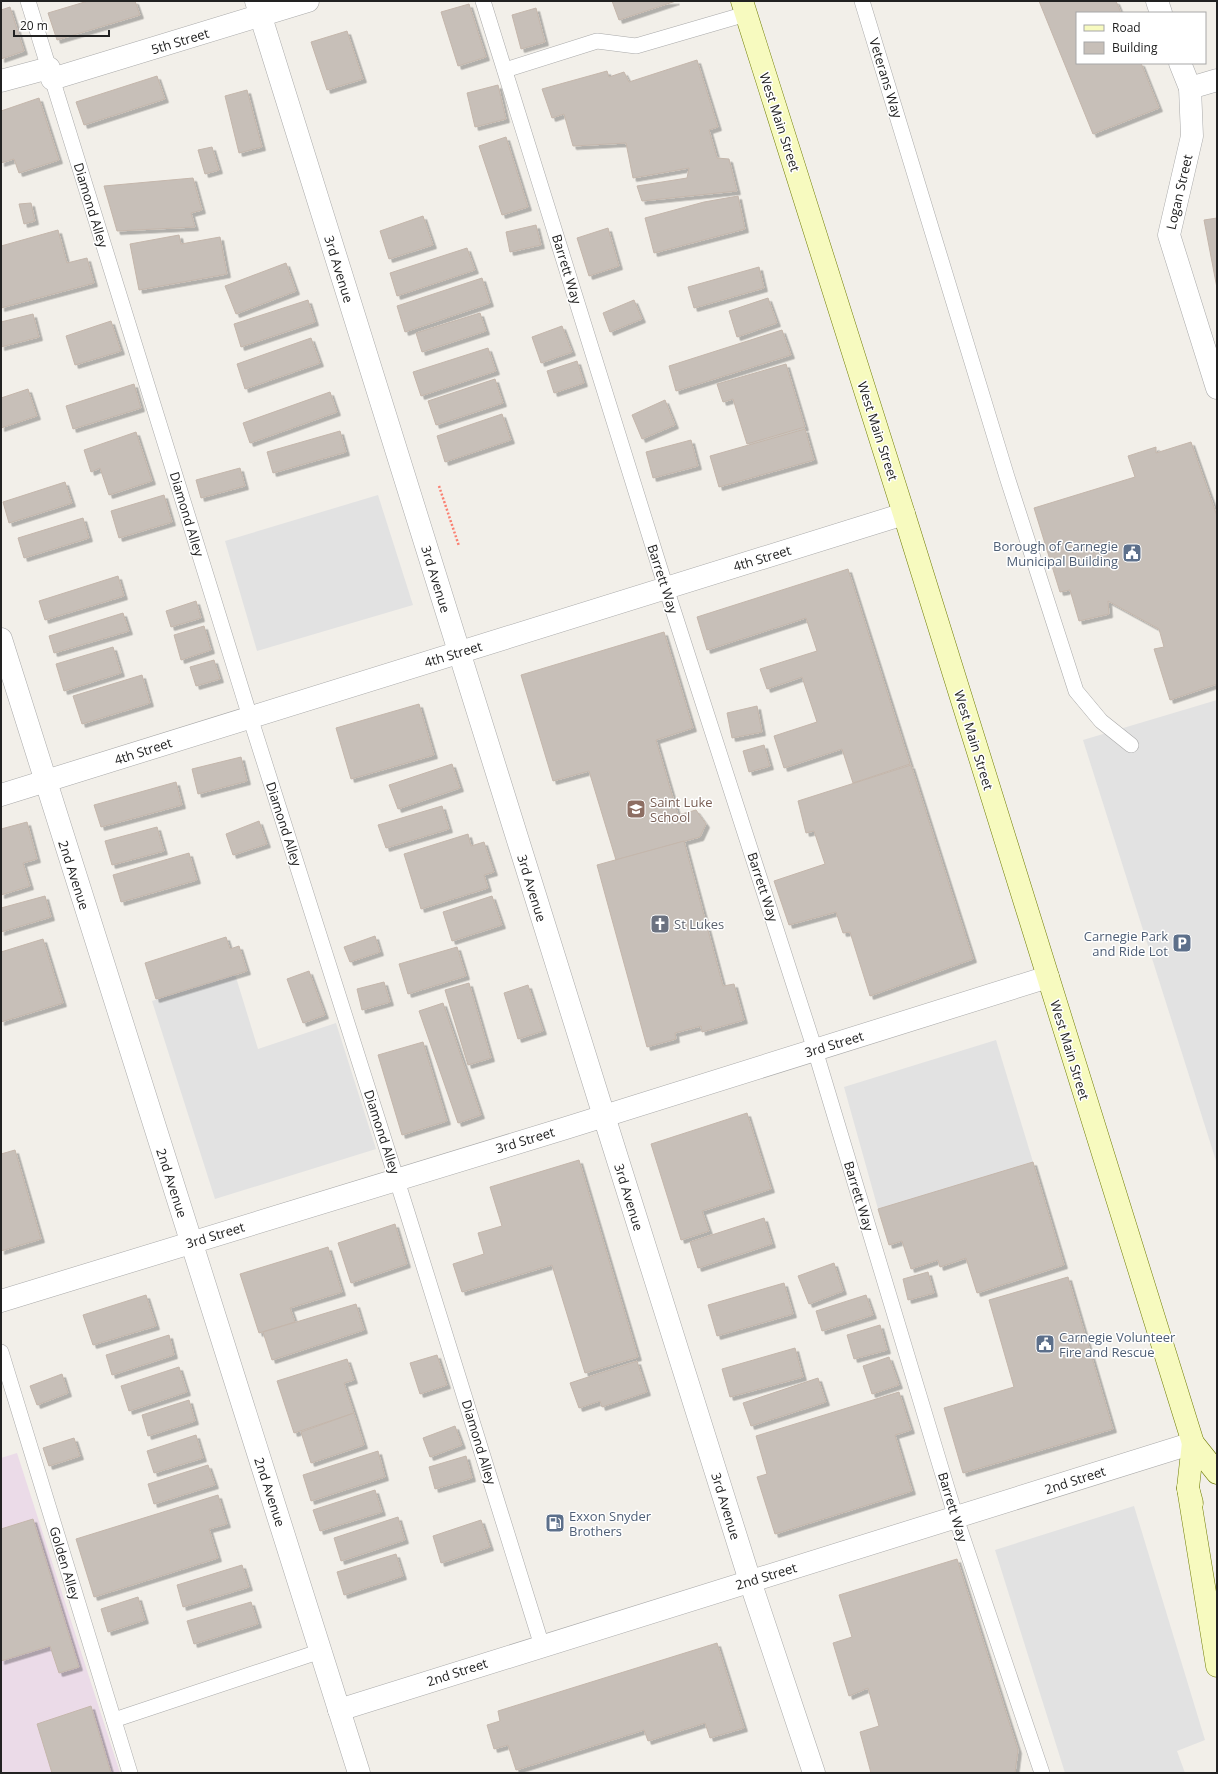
<svg xmlns="http://www.w3.org/2000/svg" width="1218" height="1774" font-family="'Open Sans',sans-serif">
<defs>
<filter id="shadow"><feDropShadow dx="3.5" dy="3.5" stdDeviation="0" flood-color="#0004"/></filter>
</defs>
<rect width="100%" height="100%" fill="#f2efe9"/>
<polygon fill="#ebdbe8" points="17,1453 120,1773 1,1773 1,1458"/>
<g fill="#e2e2e2">
<polygon points="378,495 413,605 257,651 225,541"/>
<polygon points="1217,700 1217,1164 1083,740"/>
<polygon points="235,974 258,1049 336,1023 376,1149 215,1199 152,1001"/>
<polygon points="996,1040 1033,1162 878,1209 844,1087"/>
<polygon points="1134,1506 1205,1740 1177,1751 1185,1773 1065,1773 995,1550"/>
</g>
<g fill="#c7bfb8" stroke="#c4b6ab" filter="url(#shadow)">
<polygon points="88,1 135,1 140,15 57,40 48,13"/>
<polygon points="612,1 676,1 619,20"/>
<polygon points="1039,1 1116,1 1121,13 1077,13 1077,63 1141,63 1159,108 1093,134"/>
<polygon points="469,4 486,57 458,66 441,12"/>
<polygon points="10,7 24,51 1,59 1,10"/>
<polygon points="536,8 545,42 521,49 512,15"/>
<polygon points="347,31 363,79 327,90 311,42"/>
<polygon points="697,60 718,127 709,130 717,158 729,159 737,191 642,201 637,186 687,178 689,168 633,178 626,143 573,146 564,114 552,118 542,89 607,71 609,77 624,72 629,82"/>
<polygon points="157,76 165,99 84,125 76,102"/>
<polygon points="498,85 506,119 475,127 467,93"/>
<polygon points="247,90 262,147 239,153 225,96"/>
<polygon points="39,98 59,160 19,173 14,159 1,163 1,111"/>
<polygon points="506,137 528,207 502,215 479,146"/>
<polygon points="212,147 219,170 205,174 198,150"/>
<polygon points="193,178 202,210 191,213 195,227 117,231 104,186"/>
<polygon points="738,196 745,229 654,253 645,218 704,202"/>
<polygon points="31,203 35,221 24,224 19,204"/>
<polygon points="423,216 433,245 389,259 380,231"/>
<polygon points="1217,218 1217,288 1204,220"/>
<polygon points="536,225 541,245 510,252 506,232"/>
<polygon points="608,228 619,266 589,276 577,238"/>
<polygon points="58,230 67,263 87,258 94,283 1,308 1,246"/>
<polygon points="179,235 181,244 220,237 227,274 139,290 130,244"/>
<polygon points="467,248 475,270 397,296 390,273"/>
<polygon points="286,263 296,291 236,314 225,286"/>
<polygon points="759,267 764,288 694,308 688,287"/>
<polygon points="482,278 490,303 405,332 397,306"/>
<polygon points="768,298 777,323 737,337 729,311"/>
<polygon points="308,300 315,322 241,347 234,324"/>
<polygon points="634,300 642,319 610,332 603,313"/>
<polygon points="480,313 486,331 422,352 416,333"/>
<polygon points="33,314 39,337 1,347 1,322"/>
<polygon points="111,321 121,351 75,365 66,336"/>
<polygon points="562,326 572,352 541,363 532,337"/>
<polygon points="782,330 791,355 676,391 669,366"/>
<polygon points="311,338 320,363 245,389 237,364"/>
<polygon points="488,348 496,371 421,396 413,372"/>
<polygon points="577,361 584,383 554,393 547,371"/>
<polygon points="786,364 805,427 747,444 733,399 723,402 717,384"/>
<polygon points="495,379 503,403 436,425 428,401"/>
<polygon points="134,384 141,408 73,429 66,406"/>
<polygon points="28,389 37,416 1,428 1,398"/>
<polygon points="330,392 337,412 250,443 243,423"/>
<polygon points="665,400 675,425 642,439 632,415"/>
<polygon points="502,414 511,440 445,462 437,436"/>
<polygon points="805,429 814,460 719,487 710,456"/>
<polygon points="340,431 346,452 273,473 267,452"/>
<polygon points="136,432 152,481 109,495 100,468 91,472 84,450"/>
<polygon points="691,440 698,466 653,478 646,452"/>
<polygon points="1191,442 1217,516 1217,684 1170,700 1154,649 1164,647 1159,629 1108,601 1109,614 1079,621 1070,590 1060,592 1034,508 1135,477 1128,456 1156,447 1156,453"/>
<polygon points="240,468 245,486 201,498 196,480"/>
<polygon points="65,482 72,503 9,523 3,502"/>
<polygon points="164,495 172,522 119,538 111,511"/>
<polygon points="83,518 89,538 24,558 18,538"/>
<polygon points="848,569 910,764 853,783 842,749 784,768 774,736 817,722 802,677 767,689 760,669 817,651 806,618 707,650 697,617"/>
<polygon points="118,576 124,596 45,620 39,601"/>
<polygon points="196,601 201,618 171,627 166,611"/>
<polygon points="123,613 129,631 54,653 49,636"/>
<polygon points="204,626 211,650 181,660 174,635"/>
<polygon points="664,632 693,728 656,740 678,815 696,810 706,824 700,837 616,860 589,771 553,781 521,675"/>
<polygon points="113,647 121,673 64,691 56,664"/>
<polygon points="214,660 220,679 196,686 190,667"/>
<polygon points="142,675 150,703 82,724 73,696"/>
<polygon points="419,704 434,755 351,779 336,728"/>
<polygon points="757,706 762,732 732,738 727,713"/>
<polygon points="764,745 770,766 749,772 743,751"/>
<polygon points="241,757 247,781 198,794 192,769"/>
<polygon points="452,764 460,788 398,809 389,785"/>
<polygon points="911,765 973,959 870,996 850,932 843,933 836,912 789,925 774,881 825,864 814,831 806,833 798,801"/>
<polygon points="176,782 182,805 101,827 94,805"/>
<polygon points="442,806 449,829 386,848 378,825"/>
<polygon points="259,821 267,844 233,855 226,834"/>
<polygon points="27,822 37,859 23,863 30,886 1,895 1,829"/>
<polygon points="157,827 164,851 112,865 105,841"/>
<polygon points="468,834 471,846 484,842 494,872 484,875 488,888 421,909 404,854"/>
<polygon points="684,841 723,986 734,984 744,1020 702,1032 701,1026 675,1033 676,1039 647,1047 597,865"/>
<polygon points="189,853 197,880 121,902 113,875"/>
<polygon points="45,896 51,917 1,932 1,908"/>
<polygon points="492,896 502,925 452,941 443,912"/>
<polygon points="375,936 380,952 350,962 344,947"/>
<polygon points="226,937 230,949 239,946 247,971 156,999 145,963"/>
<polygon points="43,939 63,1003 1,1022 1,952"/>
<polygon points="457,947 466,976 408,994 399,964"/>
<polygon points="309,971 325,1015 303,1023 287,979"/>
<polygon points="384,982 390,1002 362,1010 357,989"/>
<polygon points="469,983 491,1058 468,1065 445,990"/>
<polygon points="528,985 543,1031 518,1039 504,993"/>
<polygon points="443,1003 481,1115 458,1123 419,1011"/>
<polygon points="423,1042 447,1121 402,1135 378,1055"/>
<polygon points="747,1113 771,1189 702,1211 709,1231 681,1240 651,1144"/>
<polygon points="15,1150 41,1239 1,1251 1,1154"/>
<polygon points="579,1160 638,1357 585,1373 552,1265 462,1292 453,1264 484,1254 478,1233 502,1226 490,1187"/>
<polygon points="1033,1162 1064,1265 977,1293 966,1258 940,1267 938,1260 911,1269 902,1241 889,1245 878,1209"/>
<polygon points="764,1218 772,1244 698,1268 690,1242"/>
<polygon points="395,1224 407,1264 351,1283 338,1243"/>
<polygon points="328,1247 342,1292 290,1308 295,1322 259,1333 240,1274"/>
<polygon points="834,1263 843,1291 809,1304 798,1276"/>
<polygon points="928,1272 934,1293 908,1300 903,1279"/>
<polygon points="1068,1277 1113,1429 963,1473 944,1408 1014,1387 989,1300"/>
<polygon points="784,1283 793,1314 717,1336 708,1305"/>
<polygon points="146,1295 156,1326 93,1345 83,1315"/>
<polygon points="866,1295 873,1315 822,1331 816,1311"/>
<polygon points="356,1304 364,1330 272,1360 263,1332"/>
<polygon points="880,1325 887,1350 854,1359 847,1335"/>
<polygon points="169,1335 174,1355 112,1375 106,1355"/>
<polygon points="795,1348 803,1377 730,1397 722,1369"/>
<polygon points="437,1355 447,1385 420,1394 410,1363"/>
<polygon points="889,1357 899,1385 872,1394 863,1366"/>
<polygon points="347,1359 354,1380 344,1383 354,1413 294,1433 277,1381"/>
<polygon points="637,1361 647,1392 602,1407 600,1401 579,1408 570,1383"/>
<polygon points="179,1367 187,1392 129,1411 121,1386"/>
<polygon points="62,1374 68,1393 37,1405 30,1386"/>
<polygon points="818,1378 826,1402 751,1426 743,1403"/>
<polygon points="899,1392 911,1430 895,1435 912,1491 775,1534 757,1477 767,1474 756,1436"/>
<polygon points="189,1400 195,1421 148,1436 142,1415"/>
<polygon points="354,1413 364,1445 311,1463 301,1432"/>
<polygon points="455,1426 462,1445 430,1457 423,1438"/>
<polygon points="196,1435 203,1458 154,1473 147,1451"/>
<polygon points="74,1438 80,1456 49,1466 43,1448"/>
<polygon points="378,1451 385,1477 311,1501 303,1475"/>
<polygon points="466,1456 472,1478 435,1489 429,1467"/>
<polygon points="208,1465 215,1485 154,1504 148,1484"/>
<polygon points="375,1490 382,1512 320,1531 313,1510"/>
<polygon points="218,1495 227,1524 209,1529 218,1558 94,1597 76,1539"/>
<polygon points="398,1517 405,1540 341,1561 334,1538"/>
<polygon points="33,1519 79,1667 59,1673 50,1646 1,1661 1,1529"/>
<polygon points="481,1520 490,1547 441,1563 433,1536"/>
<polygon points="396,1554 403,1576 344,1595 337,1572"/>
<polygon points="957,1559 1018,1750 1015,1773 871,1773 860,1732 879,1726 868,1688 849,1696 833,1643 852,1637 839,1595"/>
<polygon points="242,1565 249,1587 183,1607 177,1585"/>
<polygon points="138,1597 145,1620 108,1632 101,1609"/>
<polygon points="251,1602 258,1624 194,1644 187,1621"/>
<polygon points="717,1643 744,1728 710,1738 705,1723 648,1741 644,1730 516,1770 508,1745 494,1749 487,1725 500,1721 498,1711"/>
<polygon points="91,1706 111,1773 52,1773 37,1724"/>
</g>
<g fill="none" stroke-linecap="round" stroke-linejoin="round">
<defs>
<g id="service">
<polyline points="28,1 250,717 407,1212 542,1646"/>
<polyline points="483,1 666,588 815,1050 956,1518 1042,1773"/>
<polyline points="862,1 1007,477 1076,691 1101,721 1131,745"/>
<polyline points="505,70 597,41 636,46 746,14"/>
<polyline points="1,1352 130,1773"/>
<polyline points="114,1720 321,1651"/>
</g>
<g id="minor">
<polyline points="256,1 604,1116"/>
<polyline points="1157,1 1161,13"/>
<polyline points="1180,63 1190,88 1192,136 1169,235 1217,388"/>
<polyline points="52,79 308,1"/>
<polyline points="1,81 49,68"/>
<polyline points="1190,88 1217,80"/>
<polyline points="1,639 359,1773"/>
<polyline points="1,795 904,514"/>
<polyline points="339,1710 1193,1443"/>
</g>
<g id="tertiary">
<polyline points="604,1116 750,1581 814,1773"/>
<polyline points="1,1301 566,1128 1048,977"/>
</g>
<g id="secondary">
<polyline points="742,1 904,514 1193,1443 1217,1473"/>
<polyline points="1188,1488 1217,1666"/>
<polyline points="1192,1503 1188,1488 1193,1443"/>
</g>
</defs>
<use href="#service" stroke="#a9a9a9" stroke-width="16"/>
<use href="#minor" stroke="#a9a9a9" stroke-width="23"/>
<use href="#tertiary" stroke="#a9a9a9" stroke-width="23"/>
<use href="#secondary" stroke="#707d05" stroke-width="23"/>
<polyline stroke="#fa8072" stroke-width="2.5" stroke-dasharray="2 2" stroke-linecap="butt" points="439,486 459,546"/>
<use href="#service" stroke="#fff" stroke-width="15"/>
<use href="#minor" stroke="#fff" stroke-width="22"/>
<use href="#tertiary" stroke="#fff" stroke-width="22"/>
<use href="#secondary" stroke="#f7fabf" stroke-width="22"/>
</g>
<defs>
<symbol id="civic-square" viewBox="-11 -11 22 22"><rect x="-9" y="-9" width="18" height="18" rx="4" fill="#5c6f8a" stroke="#fff"/><path d="M-.6-6.5H3V-4.5H.6V-3L4-1V1h2V6H-6V1h2V-1L-.6-3ZM-1.2 2.5V6h2.4V2.5Z" fill="#fff"/></symbol>
<symbol id="school-square" viewBox="-11 -11 22 22"><rect x="-9" y="-9" width="18" height="18" rx="4" fill="#8d6e63" stroke="#fff"/><path d="M0-5L7-2L0 1L-7-2ZM-4 1L0 2.5L4 1V4Q0 6-4 4Z" fill="#fff"/></symbol>
<symbol id="church-square" viewBox="-11 -11 22 22"><rect x="-9" y="-9" width="18" height="18" rx="4" fill="#6b7280" stroke="#fff"/><path d="M-1.2-6h2.4v3.5h3.3v2.4h-3.3V6h-2.4V-.1h-3.3v-2.4h3.3Z" fill="#fff"/></symbol>
<symbol id="parking-square" viewBox="-11 -11 22 22"><rect x="-9" y="-9" width="18" height="18" rx="4" fill="#5c6f8a" stroke="#fff"/><path d="M-3.5-5.5H1a3.5 3.5 0 0 1 0 7H-1V5.5H-3.5ZM-1-3.4V-.6H.8a1.4 1.4 0 0 0 0-2.8Z" fill="#fff"/></symbol>
<symbol id="fuel-square" viewBox="-11 -11 22 22"><rect x="-9" y="-9" width="18" height="18" rx="4" fill="#5c6f8a" stroke="#fff"/><path d="M-5.5-6h7V0h2V4h1.3V-2.5L3-4.5l.8-.8L6-3V5H2.5V1h-1V6h-7ZM-4.2-4.7v3.2H.2V-4.7Z" fill="#fff"/></symbol>
</defs>
<g fill-rule="evenodd">
<use href="#civic-square" x="1121" y="542" width="22" height="22"/>
<use href="#school-square" x="625" y="798" width="22" height="22"/>
<use href="#church-square" x="649" y="913" width="22" height="22"/>
<use href="#parking-square" x="1171" y="932" width="22" height="22"/>
<use href="#civic-square" x="1034" y="1333" width="22" height="22"/>
<use href="#fuel-square" x="544" y="1512" width="22" height="22"/>
</g>
<g text-anchor="middle" dominant-baseline="central" stroke-width="3" stroke-linejoin="round" paint-order="stroke">
<g font-size="13" fill="#222" stroke="#fff">
<text transform="translate(180 41) rotate(-17)">5th Street</text>
<text transform="translate(886 78) rotate(73)">Veterans Way</text>
<text transform="translate(780 122) rotate(72)">West Main Street</text>
<text transform="translate(1179 192) rotate(-77)">Logan Street</text>
<text transform="translate(91 205) rotate(73)">Diamond Alley</text>
<text transform="translate(339 269) rotate(73)">3rd Avenue</text>
<text transform="translate(567 269) rotate(73)">Barrett Way</text>
<text transform="translate(878 431) rotate(72)">West Main Street</text>
<text transform="translate(187 514) rotate(73)">Diamond Alley</text>
<text transform="translate(762 558) rotate(-17)">4th Street</text>
<text transform="translate(436 579) rotate(73)">3rd Avenue</text>
<text transform="translate(663 579) rotate(72)">Barrett Way</text>
<text transform="translate(453 654) rotate(-17)">4th Street</text>
<text transform="translate(974 740) rotate(73)">West Main Street</text>
<text transform="translate(143 751) rotate(-18)">4th Street</text>
<text transform="translate(284 824) rotate(72)">Diamond Alley</text>
<text transform="translate(74 875) rotate(72)">2nd Avenue</text>
<text transform="translate(763 887) rotate(72)">Barrett Way</text>
<text transform="translate(532 888) rotate(73)">3rd Avenue</text>
<text transform="translate(834 1044) rotate(-17)">3rd Street</text>
<text transform="translate(1070 1050) rotate(73)">West Main Street</text>
<text transform="translate(382 1132) rotate(72)">Diamond Alley</text>
<text transform="translate(525 1140) rotate(-17)">3rd Street</text>
<text transform="translate(172 1183) rotate(72)">2nd Avenue</text>
<text transform="translate(859 1196) rotate(73)">Barrett Way</text>
<text transform="translate(629 1197) rotate(73)">3rd Avenue</text>
<text transform="translate(215 1235) rotate(-17)">3rd Street</text>
<text transform="translate(479 1442) rotate(73)">Diamond Alley</text>
<text transform="translate(1075 1480) rotate(-18)">2nd Street</text>
<text transform="translate(270 1492) rotate(72)">2nd Avenue</text>
<text transform="translate(726 1506) rotate(73)">3rd Avenue</text>
<text transform="translate(953 1507) rotate(73)">Barrett Way</text>
<text transform="translate(65 1563) rotate(73)">Golden Alley</text>
<text transform="translate(766 1576) rotate(-17)">2nd Street</text>
<text transform="translate(457 1672) rotate(-18)">2nd Street</text>
</g>
<g font-size="13" fill="#4e5e75" stroke="#fff" text-anchor="end">
<text x="1118" y="546">Borough of Carnegie<tspan x="1118" dy="15">Municipal Building</tspan></text>
<text x="1168" y="936">Carnegie Park<tspan x="1168" dy="15">and Ride Lot</tspan></text>
<text x="1059" y="1337" text-anchor="start">Carnegie Volunteer<tspan x="1059" dy="15">Fire and Rescue</tspan></text>
<text x="569" y="1516" text-anchor="start">Exxon Snyder<tspan x="569" dy="15">Brothers</tspan></text>
</g>
<g font-size="13" fill="#785e54" stroke="#fff" text-anchor="start">
<text x="650" y="802">Saint Luke<tspan x="650" dy="15">School</tspan></text>
</g>
<g font-size="13" fill="#5b616d" stroke="#fff" text-anchor="start">
<text x="674" y="924">St Lukes</text>
</g>
</g>
<rect width="1218" height="1774" fill="none" stroke="#222222" stroke-width="4"/>
<rect x="1076" y="12" width="130" height="52" fill="#ffffff" stroke="#a7a7a7"/>
<rect x="1084" y="25" width="20" height="6" fill="#f7fabf" stroke="#a7a7a7"/>
<text x="1112" y="32" font-size="12" fill="#222222">Road</text>
<rect x="1084" y="42" width="20" height="12" fill="#c7bfb8" stroke="#a7a7a7"/>
<text x="1112" y="52" font-size="12" fill="#222222">Building</text>
<path d="M14 30v6h95v-6" fill="none" stroke="#222222" stroke-width="2"/>
<text x="20" y="30" font-size="12" fill="#222222" stroke="#ffffff" stroke-width="3" paint-order="stroke">20 m</text>
</svg>
